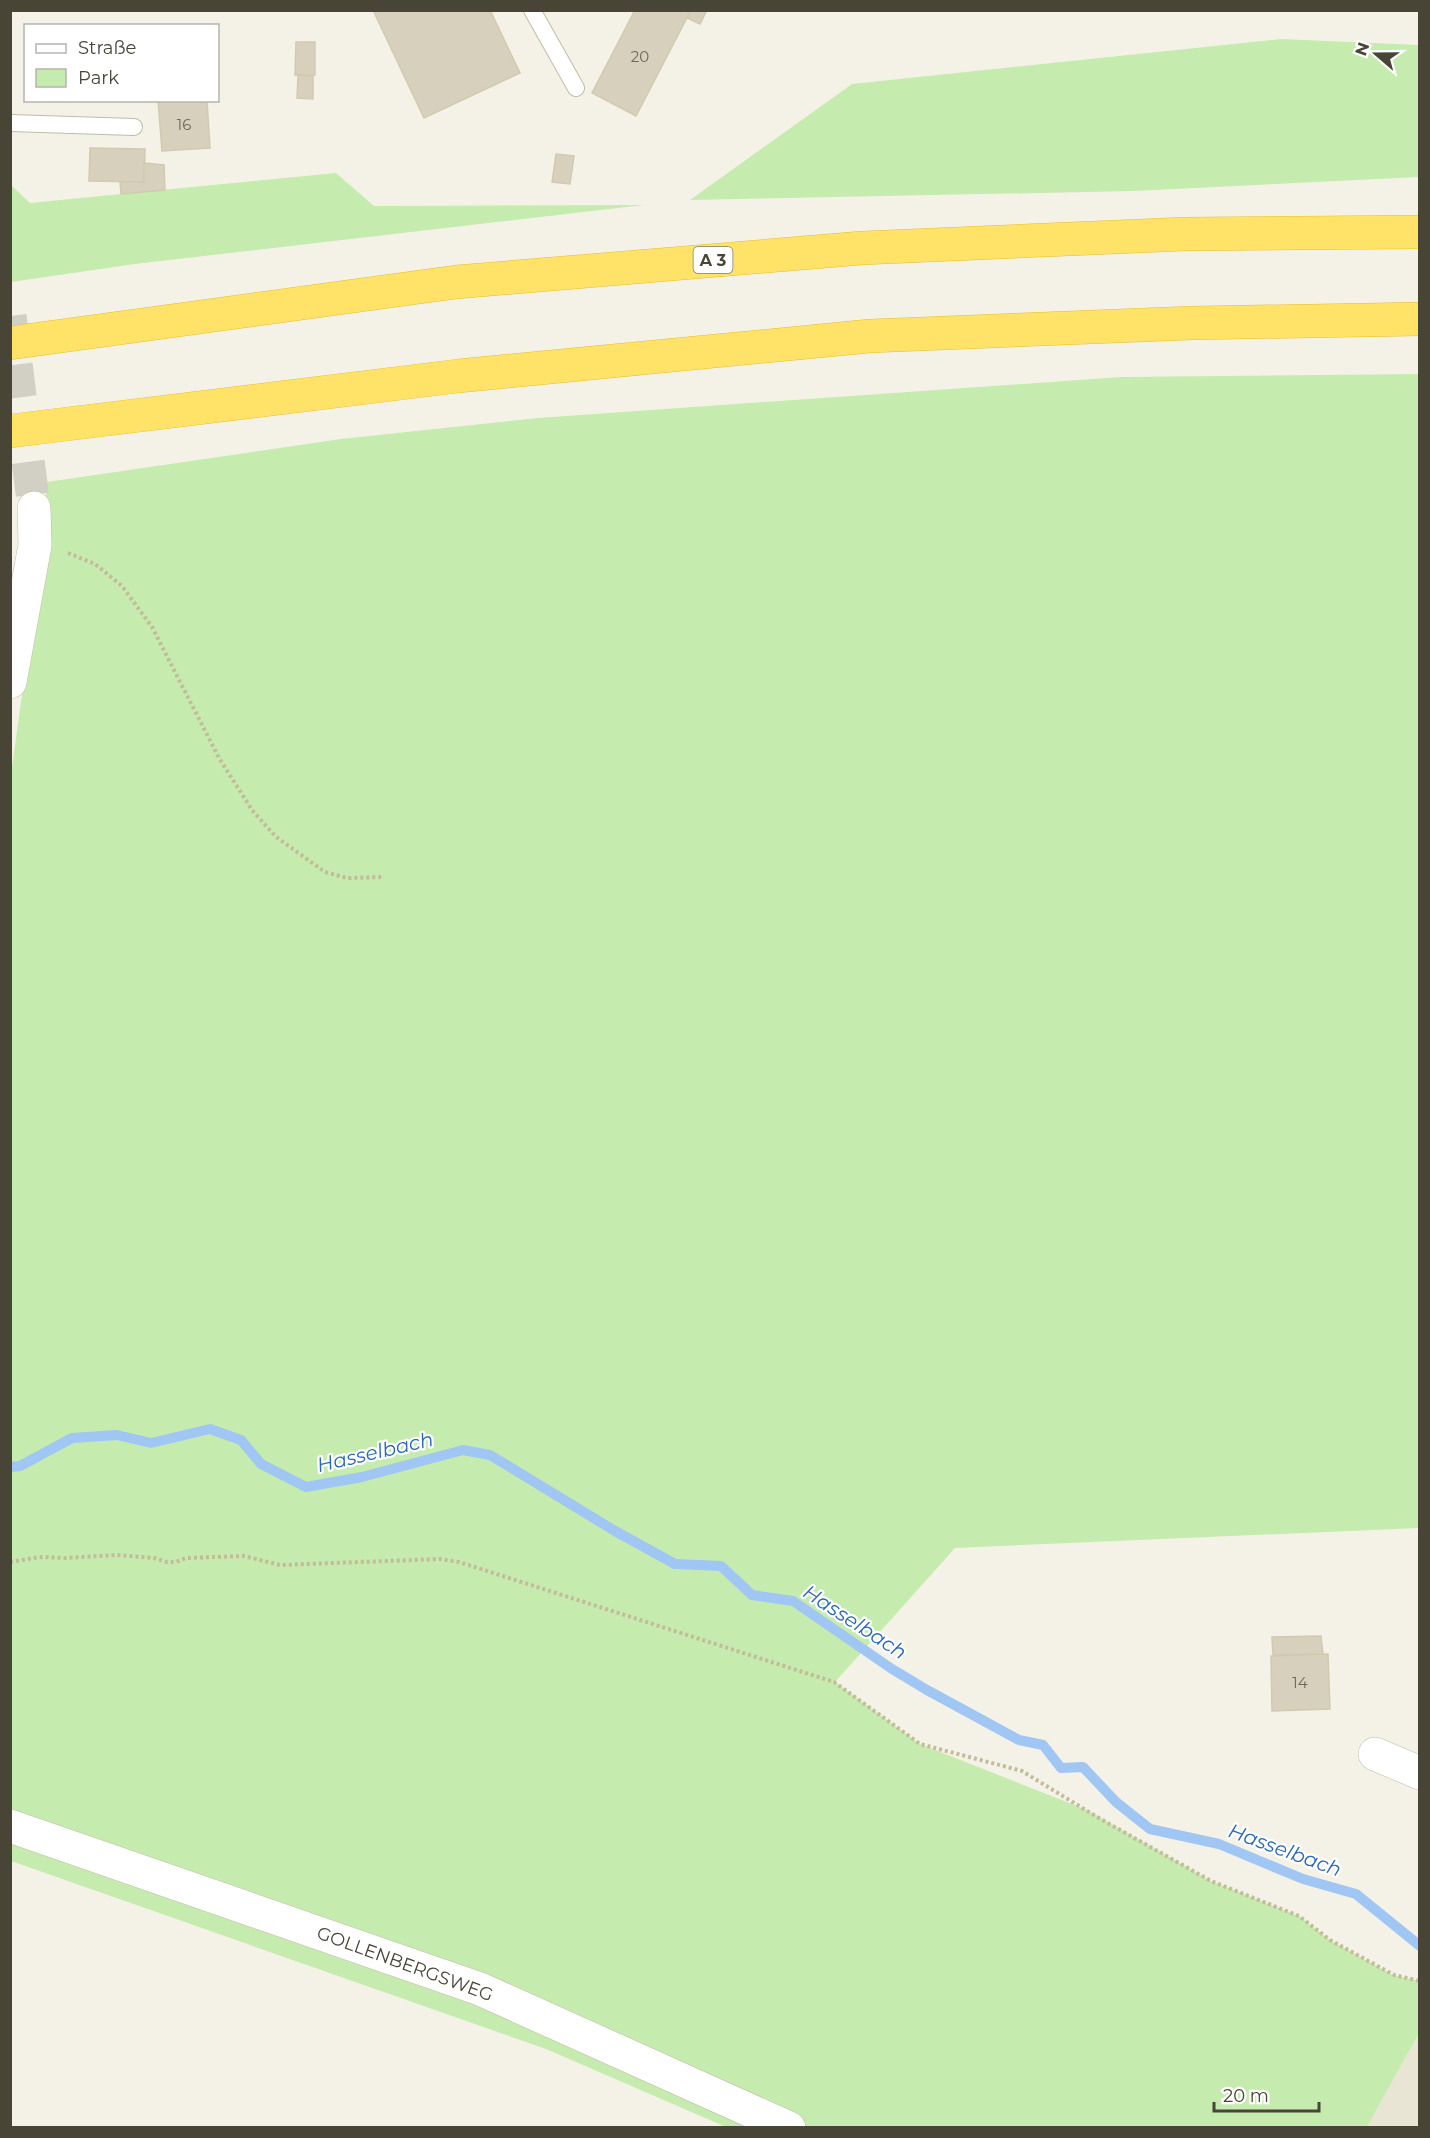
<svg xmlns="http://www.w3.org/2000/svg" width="1430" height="2138" font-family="Montserrat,sans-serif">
<rect width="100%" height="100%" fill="#f4f2e7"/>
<polygon fill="#e9e5d5" points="1419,2033 1419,2127 1367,2127"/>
<g fill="#c6ebae">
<polygon points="1281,39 1419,45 1419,177 1133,191 690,200 852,84"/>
<polygon points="336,173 374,206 644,205 135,264 11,282 10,184 30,203"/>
<polygon points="1419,374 1419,1528 955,1548 835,1682 920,1744 1087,1810 1211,1881 1299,1916 1330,1940 1393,1975 1419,1981 1419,2033 1367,2127 804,2127 11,1814 10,782 39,571 47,482 341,439 538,418 1121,377"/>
<polygon points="11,1832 475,1993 768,2127 726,2127 546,2049 11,1861"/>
</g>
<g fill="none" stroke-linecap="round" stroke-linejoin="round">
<polyline stroke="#a0c6f4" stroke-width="10" points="10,1467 20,1466 72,1438 117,1435 151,1443 210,1429 241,1440 261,1464 306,1487 362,1477 463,1450 490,1455 615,1531 675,1564 721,1566 752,1595 793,1601 892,1669 927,1690 1019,1740 1043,1745 1061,1768 1083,1767 1116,1802 1150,1829 1219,1844 1303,1879 1356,1894 1420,1946"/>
</g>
<g fill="#d7d0bc" stroke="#d2caaf" stroke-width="1.5">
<polygon points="373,10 490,10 520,73 424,118"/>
<polygon points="635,10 691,10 636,116 592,93"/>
<polygon points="691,10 707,10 700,24 687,18"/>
<polygon points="296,42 315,42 315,75 295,75"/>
<polygon points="298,75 313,76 313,99 297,98"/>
<polygon points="158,100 207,100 210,148 162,151"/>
<polygon points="90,148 145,149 144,182 89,181"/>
<polygon points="556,154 574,156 570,184 552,182"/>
<polygon points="144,163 164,165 165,190 121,194 120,182 144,182"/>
<polygon points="1321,1636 1323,1654 1273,1655 1272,1637"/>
<polygon points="1328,1654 1330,1709 1272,1711 1271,1656"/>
</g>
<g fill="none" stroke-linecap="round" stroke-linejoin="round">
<polyline stroke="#d2cfc4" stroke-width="33" stroke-dasharray="33 16" stroke-linecap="butt" points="10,316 34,508"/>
<defs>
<g id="lane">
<polyline points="532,10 576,88"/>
<polyline points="10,123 134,127"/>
</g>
<g id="street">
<polyline points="10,682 35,545 34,508"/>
<polyline points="1375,1754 1420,1773"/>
<polyline points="10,1826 480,1989 789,2128"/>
</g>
<g id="highway">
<polyline points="10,343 456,282 862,248 1185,234 1420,232"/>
<polyline points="10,431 458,376 870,336 1192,323 1420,319"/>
</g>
</defs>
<use href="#lane" stroke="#c1bca9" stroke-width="18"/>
<use href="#street" stroke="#c1bca9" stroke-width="34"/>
<use href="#highway" stroke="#e6be30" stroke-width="34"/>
<g stroke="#c3bb9a" stroke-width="4" stroke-dasharray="3 3" stroke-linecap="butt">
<polyline points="68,553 95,564 122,586 152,627 219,758 252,810 276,837 325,872 347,878 384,877"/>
<polyline points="10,1562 39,1557 65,1558 117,1555 154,1558 167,1562 176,1562 186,1558 244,1556 280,1565 440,1559 459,1562 834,1682 920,1744 1022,1771 1097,1817 1211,1881 1299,1916 1330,1940 1394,1975 1420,1981"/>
</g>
<use href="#lane" stroke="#fff" stroke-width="16"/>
<use href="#street" stroke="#fff" stroke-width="33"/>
<use href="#highway" stroke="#ffe368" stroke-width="33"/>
</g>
<g text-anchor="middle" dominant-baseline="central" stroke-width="4.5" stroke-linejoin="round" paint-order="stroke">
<g font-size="15" fill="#6c6758">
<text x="640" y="56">20</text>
<text x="184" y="124">16</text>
<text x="1300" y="1682">14</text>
</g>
<rect fill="#fff" stroke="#7f7c72" stroke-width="1.5" x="693.5" y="247" width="39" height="26" rx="4.5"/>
<g font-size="16" font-weight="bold" fill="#484436">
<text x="713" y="260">A 3</text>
</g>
<g font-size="18" fill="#484436" stroke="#fff">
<text transform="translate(405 1964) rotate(20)">GOLLENBERGSWEG</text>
</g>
<g font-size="20" font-style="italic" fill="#2867ba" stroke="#fff">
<text transform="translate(375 1452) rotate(-13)">Hasselbach</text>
<text transform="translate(855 1622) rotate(33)">Hasselbach</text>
<text transform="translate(1285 1850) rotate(20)">Hasselbach</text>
</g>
</g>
<rect width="1430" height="2138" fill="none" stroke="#484436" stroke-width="24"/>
<rect x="24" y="24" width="195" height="78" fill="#ffffff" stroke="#b6b4af" stroke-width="1.5"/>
<rect x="36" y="44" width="30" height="9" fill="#ffffff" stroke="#b6b4af" stroke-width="1.5"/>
<text x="78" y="54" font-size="18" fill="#484436">Straße</text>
<rect x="36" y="69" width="30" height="18" fill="#c6ebae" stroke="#b6b4af" stroke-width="1.5"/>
<text x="78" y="84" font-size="18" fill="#484436">Park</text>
<g transform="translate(1376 54) rotate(290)" stroke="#ffffff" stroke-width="4.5" paint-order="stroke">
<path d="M0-4.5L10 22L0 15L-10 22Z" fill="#484436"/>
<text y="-9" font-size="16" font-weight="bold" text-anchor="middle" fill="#484436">N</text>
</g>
<path d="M1214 2102v9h105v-9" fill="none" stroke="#484436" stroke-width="3"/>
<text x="1223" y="2102" font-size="18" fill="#484436" stroke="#ffffff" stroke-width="4.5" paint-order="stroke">20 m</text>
</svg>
